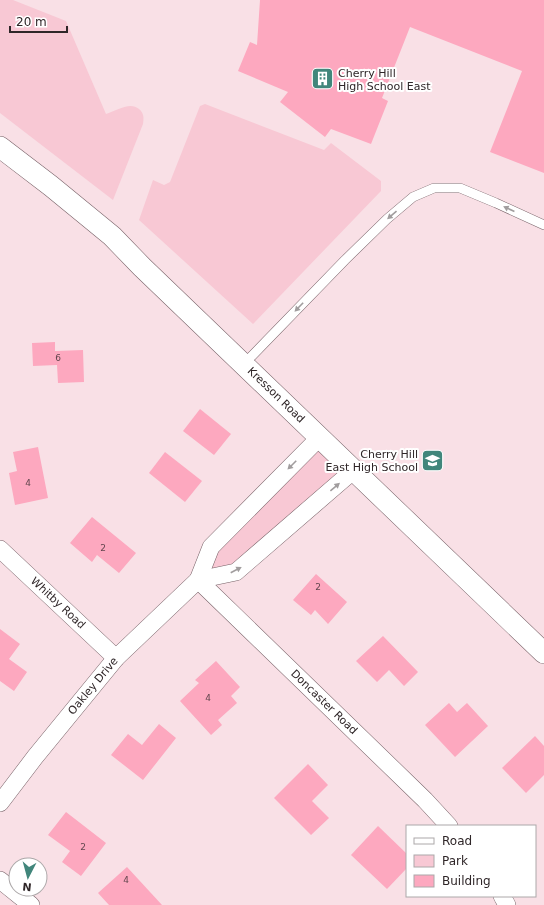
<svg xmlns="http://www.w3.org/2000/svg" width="544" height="905" font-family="'DejaVu Sans',sans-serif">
<rect width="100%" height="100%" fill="#f9e0e6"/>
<g fill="#f8c8d4">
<path d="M0,0H13L66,21L106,114C116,111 130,101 139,109C144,113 144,118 143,124L113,200L0,113Z"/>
<polygon points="205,104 324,150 331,143 381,181 381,191 253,324 139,220 153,180 164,185 170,182 200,106"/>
<polygon points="320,437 354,470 236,572 198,580 211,547"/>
</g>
<g fill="#fda8bf">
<polygon points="260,0 544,0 544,173 490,152 522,71 410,27 382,98 388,101 371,144 331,129 325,137 280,102 288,92 238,71 250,42 257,45"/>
<polygon points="55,342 55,351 83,350 84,382 58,383 57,365 33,366 32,343"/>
<polygon points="200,409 231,434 214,455 183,431"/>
<polygon points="38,447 48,498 15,505 9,473 17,471 13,452"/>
<polygon points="165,452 202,481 185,502 149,473"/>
<polygon points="92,517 136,553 119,573 97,555 92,562 70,543"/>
<polygon points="316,574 347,602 328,624 315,610 311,615 293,600"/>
<polygon points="0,629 20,644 9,659 27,672 14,691 0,681"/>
<polygon points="383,636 418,672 404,686 389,670 377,682 356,661"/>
<polygon points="216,661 240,687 231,696 237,703 218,720 222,725 211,735 180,701 199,683 195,680"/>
<polygon points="449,703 457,712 467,703 488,726 455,757 425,725"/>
<polygon points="159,724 176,738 143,780 111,755 128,734 142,745"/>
<polygon points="535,736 544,746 544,775 526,793 502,768"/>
<polygon points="308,764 328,785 312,801 329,818 311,835 274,798"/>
<polygon points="66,812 106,843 81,876 62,862 70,851 48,835"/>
<polygon points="378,826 407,854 407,868 387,889 351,855"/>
<polygon points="127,867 162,905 109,905 98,893"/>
</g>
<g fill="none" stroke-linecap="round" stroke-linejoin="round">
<defs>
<polyline id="service" points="244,364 345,260 387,219 413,197 434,188 460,188 496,203 544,225"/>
<g id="minor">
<polyline points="0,549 116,658"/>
<polyline points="198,580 425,800 449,826"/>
<polyline points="198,580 236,572 354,470"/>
<polyline points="0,803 35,757 116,658 198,580 211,547 320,437"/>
<polyline points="0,880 31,905"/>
<polyline points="502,896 507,905"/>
</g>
<polyline id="tertiary" points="0,147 51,186 112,236 142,267 544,653"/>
</defs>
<use href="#service" stroke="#776167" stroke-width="10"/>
<use href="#minor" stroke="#776167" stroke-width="18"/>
<use href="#tertiary" stroke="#776167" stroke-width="22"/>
<use href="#service" stroke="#fff" stroke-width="9"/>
<use href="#minor" stroke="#fff" stroke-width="17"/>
<use href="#tertiary" stroke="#fff" stroke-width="21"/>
</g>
<defs><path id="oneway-solid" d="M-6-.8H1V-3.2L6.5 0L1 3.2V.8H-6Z"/></defs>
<g fill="#a19d9e">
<use href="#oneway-solid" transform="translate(509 209) rotate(-155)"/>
<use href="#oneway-solid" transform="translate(392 215) rotate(139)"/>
<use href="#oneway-solid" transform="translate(299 307) rotate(134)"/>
<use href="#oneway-solid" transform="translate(292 465) rotate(135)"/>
<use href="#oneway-solid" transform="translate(335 487) rotate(-40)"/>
<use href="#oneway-solid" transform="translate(236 570) rotate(-28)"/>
</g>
<defs>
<symbol id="building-square" viewBox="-11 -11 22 22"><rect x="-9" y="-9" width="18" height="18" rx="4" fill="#41867b" stroke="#fff"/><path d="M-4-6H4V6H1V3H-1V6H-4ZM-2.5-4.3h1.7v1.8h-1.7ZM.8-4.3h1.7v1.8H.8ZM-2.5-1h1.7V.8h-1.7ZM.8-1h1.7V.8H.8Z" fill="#fff"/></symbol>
<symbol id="school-square" viewBox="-11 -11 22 22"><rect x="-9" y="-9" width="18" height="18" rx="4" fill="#41867b" stroke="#fff"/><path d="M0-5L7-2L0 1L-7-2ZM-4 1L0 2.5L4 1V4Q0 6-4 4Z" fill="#fff"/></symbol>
</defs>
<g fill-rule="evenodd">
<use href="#building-square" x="310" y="66" width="25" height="25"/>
<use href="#school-square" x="420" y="448" width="25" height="25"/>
</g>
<g text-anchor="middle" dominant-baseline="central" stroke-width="4" stroke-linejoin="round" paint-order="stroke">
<g font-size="9" fill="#62464e">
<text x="58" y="358">6</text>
<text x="28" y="483">4</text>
<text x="103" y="548">2</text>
<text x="318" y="587">2</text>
<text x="208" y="698">4</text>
<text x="83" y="847">2</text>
<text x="126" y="880">4</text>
</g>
<g font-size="11" fill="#2f2628" stroke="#fff" text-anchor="start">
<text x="338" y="73">Cherry Hill<tspan x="338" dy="13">High School East</tspan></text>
<text x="418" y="454" text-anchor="end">Cherry Hill<tspan x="418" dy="13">East High School</tspan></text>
</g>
<g font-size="11" fill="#2f2628" stroke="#fff">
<text transform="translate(276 395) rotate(44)">Kresson Road</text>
<text transform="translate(58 603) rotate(43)">Whitby Road</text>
<text transform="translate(93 686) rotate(-50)">Oakley Drive</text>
<text transform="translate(324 702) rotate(44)">Doncaster Road</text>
</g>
</g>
<rect x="406" y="825" width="130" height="72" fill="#ffffff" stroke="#aca8a9"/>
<rect x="414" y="838" width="20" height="6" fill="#ffffff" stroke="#aca8a9"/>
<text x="442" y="845" font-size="12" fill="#2f2628">Road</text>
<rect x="414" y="855" width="20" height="12" fill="#f8c8d4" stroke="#aca8a9"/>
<text x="442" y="865" font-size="12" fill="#2f2628">Park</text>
<rect x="414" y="875" width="20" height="12" fill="#fda8bf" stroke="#aca8a9"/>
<text x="442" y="885" font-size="12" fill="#2f2628">Building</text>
<g transform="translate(28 877) rotate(186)"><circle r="19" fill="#ffffff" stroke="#aca8a9"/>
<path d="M0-3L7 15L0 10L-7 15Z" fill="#41867b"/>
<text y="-6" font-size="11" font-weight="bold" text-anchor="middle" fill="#2f2628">N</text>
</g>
<path d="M10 26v6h57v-6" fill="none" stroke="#2f2628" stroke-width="2"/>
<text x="16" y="26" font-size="12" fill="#2f2628" stroke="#ffffff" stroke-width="3" paint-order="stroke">20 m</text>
</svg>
